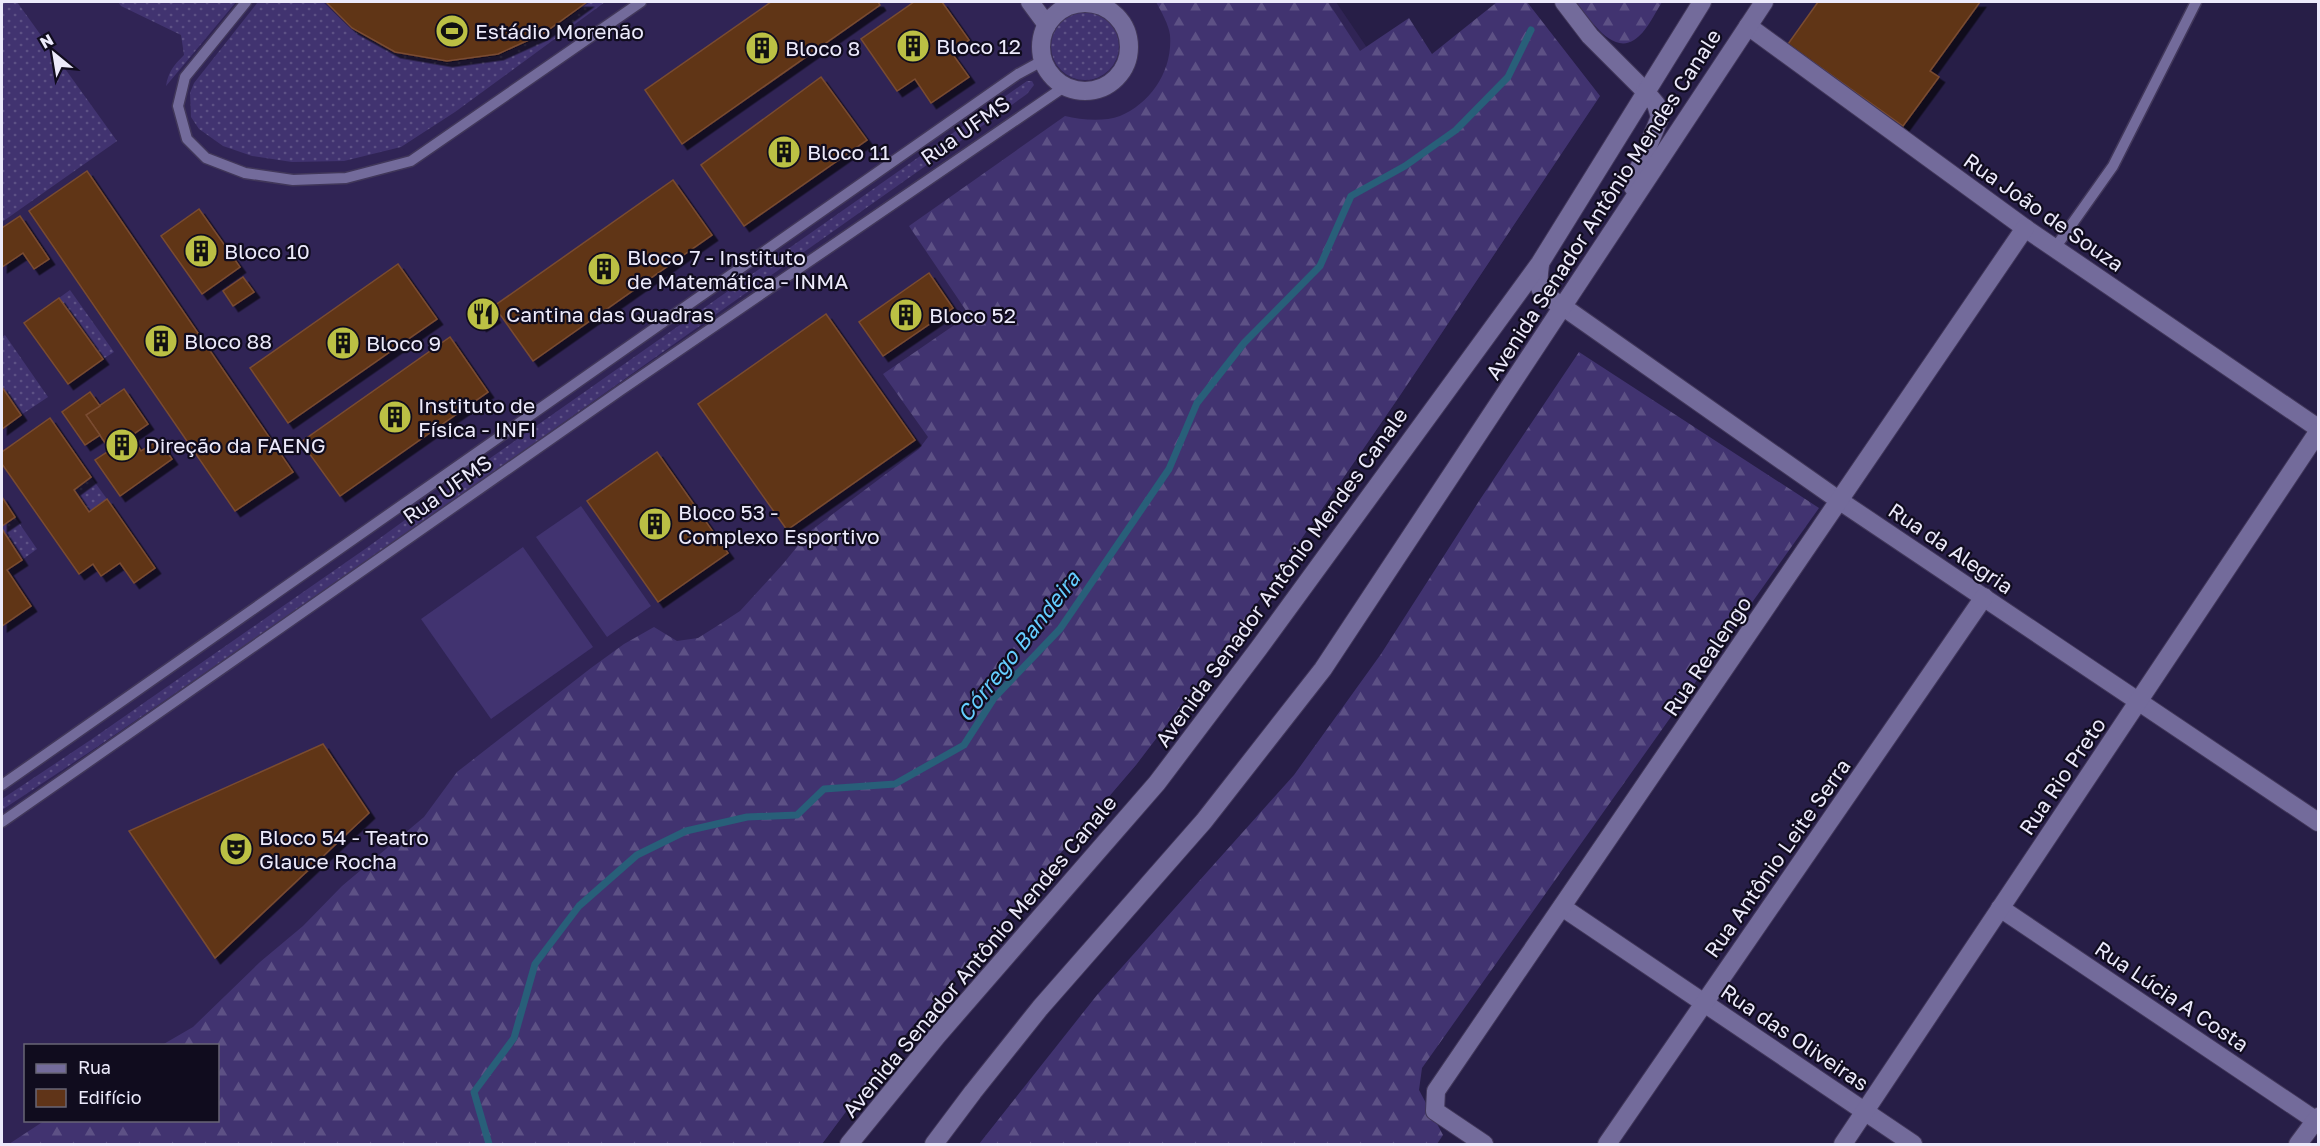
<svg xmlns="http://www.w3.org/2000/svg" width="2320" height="1146" font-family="'Golos Text',sans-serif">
<defs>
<pattern id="grass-dots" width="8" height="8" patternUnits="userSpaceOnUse" patternTransform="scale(1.5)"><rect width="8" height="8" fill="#413370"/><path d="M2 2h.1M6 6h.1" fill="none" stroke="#5d5185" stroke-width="1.8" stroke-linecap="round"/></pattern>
<pattern id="forest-firs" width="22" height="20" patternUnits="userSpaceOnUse" patternTransform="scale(1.5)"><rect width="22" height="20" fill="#413370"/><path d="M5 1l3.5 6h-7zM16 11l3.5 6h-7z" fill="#5d5185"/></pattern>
<filter id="shadow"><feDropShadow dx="5.5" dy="5.5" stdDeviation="0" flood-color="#0009"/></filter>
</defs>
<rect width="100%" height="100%" fill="#271e47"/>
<path fill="#302455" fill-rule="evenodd" d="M2,2H1336L1393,86L1527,2L1600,96L1399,397L1238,631L1136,765L888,1055L822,1144H2ZM26,1046H218V1120H26Z"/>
<g fill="url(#grass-dots)">
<polygon points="2,2 17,2 117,141 2,222"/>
<path d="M118,2H236L166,86C168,72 174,65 184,55L181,35L121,6Z"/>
<polygon points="258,2 323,2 351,29 395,53 447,63 498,56 545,35 590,2 605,2 455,112 401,147 344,161 292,162 252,156 223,146 199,129 191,117 190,93 194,83"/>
<circle cx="1085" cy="46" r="34"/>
<polygon points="1027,81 1032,81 1034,85 1027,94 372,558 97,747 2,810 2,799 92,739 365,549 489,459"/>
<polygon points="70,290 114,352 103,359 59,298"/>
<polygon points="5,335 48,397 21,415 2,387 2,337"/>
<polygon points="91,477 107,499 89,512 74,490"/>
<polygon points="15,517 37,549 22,560 2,529 2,526"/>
</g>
<g fill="url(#forest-firs)">
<path d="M1156,2H1328L1360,51L1409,18L1432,54L1497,2H1527L1600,96L1399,397L1238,631L1136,765L888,1055L822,1144H9L44,1121L218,1120V1046L162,1045L193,1027L260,962L303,926L342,886L424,817L457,772L591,668L624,644L654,627L677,641L698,638L717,626L740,611L783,564L809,532L919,449L928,437L883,374L969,315L909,226L1065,116C1081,120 1104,122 1120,116C1151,103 1173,70 1170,35C1169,25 1161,11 1156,2Z"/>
<path d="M1576,2H1662C1655,13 1646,33 1634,40C1611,55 1588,16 1576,2Z"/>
<polygon points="1579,352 1819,508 1422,1068 1419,1090 1443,1135 1437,1144 979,1144 1097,995 1294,775 1381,654 1481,498"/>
</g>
<g fill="#413370">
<polygon points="581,506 651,606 607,637 536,537"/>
<polygon points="523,547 593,647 491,719 421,619"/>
</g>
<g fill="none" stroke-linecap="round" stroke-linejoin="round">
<polyline stroke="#285f79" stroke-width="7" points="489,1144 474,1092 514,1038 535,964 579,906 637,855 686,831 747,817 797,815 824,789 895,784 964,745 994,698 1060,629 1169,469 1197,403 1244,343 1320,266 1351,196 1405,166 1456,130 1508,77 1531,30"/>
</g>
<g fill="#603418" stroke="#7a4c30" stroke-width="1.5" filter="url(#shadow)">
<polygon points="326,2 587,2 544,33 498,54 447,61 395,52 352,28"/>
<polygon points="771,2 878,2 880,5 682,144 645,90"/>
<polygon points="914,2 942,2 969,40 951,52 969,77 931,103 915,79 897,91 861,39"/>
<polygon points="1818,2 1980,2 1930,71 1939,77 1903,126 1788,44"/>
<polygon points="821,77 867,140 744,226 701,165"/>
<polygon points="87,171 293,472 235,511 29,211"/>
<polygon points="673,180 712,235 533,361 494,306"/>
<polygon points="199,209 240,267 202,294 161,236"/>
<polygon points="20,216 49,259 34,269 23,253 2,267 2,228"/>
<polygon points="398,264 437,319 288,423 250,368"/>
<polygon points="929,273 953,308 883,356 859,322"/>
<polygon points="243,277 254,292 233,306 223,291"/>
<polygon points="59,298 103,359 68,384 24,323"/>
<polygon points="484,301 495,317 481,326 471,310"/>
<polygon points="826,314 915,440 787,530 698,404"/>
<polygon points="450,337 488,392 340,496 301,442"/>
<polygon points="2,387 21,415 2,429"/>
<polygon points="124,389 148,424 131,436 141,451 159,440 172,459 120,496 95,460 110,450 86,415"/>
<polygon points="90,392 100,406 86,415 100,435 85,445 62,412"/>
<polygon points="50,418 91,477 74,490 89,512 107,499 155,568 134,583 120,563 101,576 93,564 79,574 2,464 2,452"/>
<polygon points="657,452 728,553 658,602 587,501"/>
<polygon points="2,497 15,517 2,526"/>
<polygon points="2,529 22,560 7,570 31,606 2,626"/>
<polygon points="323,744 369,813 215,958 129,831"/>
</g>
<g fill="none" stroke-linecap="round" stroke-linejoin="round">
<defs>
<g id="lane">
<polyline points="246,2 185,77 178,106 187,139 206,158 245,173 293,180 346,178 411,161 641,2"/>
<polyline points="2055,248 2113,166 2196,2"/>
<polyline points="2,785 1018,74 1042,61"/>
<polyline points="2,822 621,390 1064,87"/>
</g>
<g id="street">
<polyline points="1030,2 1047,25"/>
<polyline points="1564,2 1590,36 1645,91"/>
<circle cx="1085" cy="47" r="44"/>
<polyline points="1748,26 2025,228 2318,428"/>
<polyline points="1562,306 1840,501 2318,822"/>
<polyline points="1562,907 1913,1144"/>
<polyline points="2000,908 2318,1122"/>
<polyline points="1484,1144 1435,1111 1436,1091 2025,228"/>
<polyline points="1607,1144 1984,597"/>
<polyline points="1843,1144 2318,432"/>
<polyline points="2298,1144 2318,1117"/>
</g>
<g id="secondary">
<polyline points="1633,187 1639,168 1660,117 1656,104 1645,91"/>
<path d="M1540,265C1536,292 1540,292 1562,306"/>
<polyline points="849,1144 937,1036 1157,783 1259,648 1540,263 1702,2"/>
<polyline points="934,1144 973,1092 1040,1008 1204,821 1323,669 1764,2"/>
</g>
</defs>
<use href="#lane" stroke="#41375a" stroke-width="13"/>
<use href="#street" stroke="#41375a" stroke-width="20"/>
<use href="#secondary" stroke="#41375a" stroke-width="20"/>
<use href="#lane" stroke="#736b9b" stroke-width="10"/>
<use href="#street" stroke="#736b9b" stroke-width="18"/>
<use href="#secondary" stroke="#736b9b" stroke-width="18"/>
</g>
<defs>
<symbol id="stadium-disc" viewBox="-11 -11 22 22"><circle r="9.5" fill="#bbc044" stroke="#100c1e"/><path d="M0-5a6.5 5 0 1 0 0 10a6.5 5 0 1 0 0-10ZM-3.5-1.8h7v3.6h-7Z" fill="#111"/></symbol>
<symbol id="building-disc" viewBox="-11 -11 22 22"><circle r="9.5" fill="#bbc044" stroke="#100c1e"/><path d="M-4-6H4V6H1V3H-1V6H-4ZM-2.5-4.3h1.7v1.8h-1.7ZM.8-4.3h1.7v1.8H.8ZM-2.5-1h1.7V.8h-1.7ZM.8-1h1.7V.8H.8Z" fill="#111"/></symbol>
<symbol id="restaurant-disc" viewBox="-11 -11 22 22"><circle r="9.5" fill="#bbc044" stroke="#100c1e"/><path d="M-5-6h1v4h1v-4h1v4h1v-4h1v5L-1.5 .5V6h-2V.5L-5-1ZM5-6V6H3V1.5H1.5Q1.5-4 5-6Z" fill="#111"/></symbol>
<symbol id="theatre-disc" viewBox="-11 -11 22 22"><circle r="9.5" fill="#bbc044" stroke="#100c1e"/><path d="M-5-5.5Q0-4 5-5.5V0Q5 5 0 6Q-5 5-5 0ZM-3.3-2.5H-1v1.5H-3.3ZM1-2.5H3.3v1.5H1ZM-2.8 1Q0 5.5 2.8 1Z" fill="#111"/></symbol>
</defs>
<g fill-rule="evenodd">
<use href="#stadium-disc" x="433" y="12" width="38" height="38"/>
<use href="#building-disc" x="894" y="27" width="38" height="38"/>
<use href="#building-disc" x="743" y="29" width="38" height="38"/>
<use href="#building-disc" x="765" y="133" width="38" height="38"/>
<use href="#building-disc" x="182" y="232" width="38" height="38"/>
<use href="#building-disc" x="585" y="250" width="38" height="38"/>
<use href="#restaurant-disc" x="464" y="295" width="38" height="38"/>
<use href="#building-disc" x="887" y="296" width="38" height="38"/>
<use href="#building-disc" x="142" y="322" width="38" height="38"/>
<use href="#building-disc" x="324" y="324" width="38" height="38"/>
<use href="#building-disc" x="376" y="398" width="38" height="38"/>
<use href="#building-disc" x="103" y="426" width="38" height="38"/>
<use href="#building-disc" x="636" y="505" width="38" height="38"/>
<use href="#theatre-disc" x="217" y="830" width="38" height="38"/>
</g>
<g text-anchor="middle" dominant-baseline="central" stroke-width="4.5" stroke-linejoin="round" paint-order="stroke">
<g font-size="21" fill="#eceafb" stroke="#100c1e" text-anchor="start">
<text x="475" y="31">Estádio Morenão</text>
<text x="936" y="46">Bloco 12</text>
<text x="785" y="48">Bloco 8</text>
<text x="807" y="152">Bloco 11</text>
<text x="224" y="251">Bloco 10</text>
<text x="627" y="257">Bloco 7 - Instituto<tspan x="627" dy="24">de Matemática - INMA</tspan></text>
<text x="506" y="314">Cantina das Quadras</text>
<text x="929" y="315">Bloco 52</text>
<text x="184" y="341">Bloco 88</text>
<text x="366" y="343">Bloco 9</text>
<text x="418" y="405">Instituto de<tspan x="418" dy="24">Física - INFI</tspan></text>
<text x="145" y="445">Direção da FAENG</text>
<text x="678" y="512">Bloco 53 -<tspan x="678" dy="24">Complexo Esportivo</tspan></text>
<text x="259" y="837">Bloco 54 - Teatro<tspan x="259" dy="24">Glauce Rocha</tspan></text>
</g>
<g font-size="21" fill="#eceafb" stroke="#100c1e">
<text transform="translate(965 130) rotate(-35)">Rua UFMS</text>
<text transform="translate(1603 204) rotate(-57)">Avenida Senador Antônio Mendes Canale</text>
<text transform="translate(2044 212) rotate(35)">Rua João de Souza</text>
<text transform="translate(447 489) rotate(-35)">Rua UFMS</text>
<text transform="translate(1951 548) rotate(34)">Rua da Alegria</text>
<text transform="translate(1281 577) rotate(-54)">Avenida Senador Antônio Mendes Canale</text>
<text transform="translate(1707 656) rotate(-56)">Rua Realengo</text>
<text transform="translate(2062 776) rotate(-56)">Rua Rio Preto</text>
<text transform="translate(1777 858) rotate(-55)">Rua Antônio Leite Serra</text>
<text transform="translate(979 956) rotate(-50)">Avenida Senador Antônio Mendes Canale</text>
<text transform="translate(2172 996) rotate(34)">Rua Lúcia A Costa</text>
<text transform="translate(1795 1037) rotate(34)">Rua das Oliveiras</text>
</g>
<g font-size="22" font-style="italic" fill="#65ceff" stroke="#100c1e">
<text transform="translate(1018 646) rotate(-52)">Córrego Bandeira</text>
</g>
</g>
<rect width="2320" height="1146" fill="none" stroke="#eceafb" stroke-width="6"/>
<rect x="24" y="1044" width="195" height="78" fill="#100c1e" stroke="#686576" stroke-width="1.5"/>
<rect x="36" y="1064" width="30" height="9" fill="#736b9b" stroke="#686576" stroke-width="1.5"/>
<text x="78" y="1074" font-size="18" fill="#eceafb">Rua</text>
<rect x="36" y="1089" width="30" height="18" fill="#603418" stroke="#686576" stroke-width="1.5"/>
<text x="78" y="1104" font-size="18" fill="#eceafb">Edifício</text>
<g transform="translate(54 54) rotate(330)" stroke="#100c1e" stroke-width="4.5" paint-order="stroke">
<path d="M0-4.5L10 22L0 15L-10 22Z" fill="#eceafb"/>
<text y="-9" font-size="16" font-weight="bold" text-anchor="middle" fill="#eceafb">N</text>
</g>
</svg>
